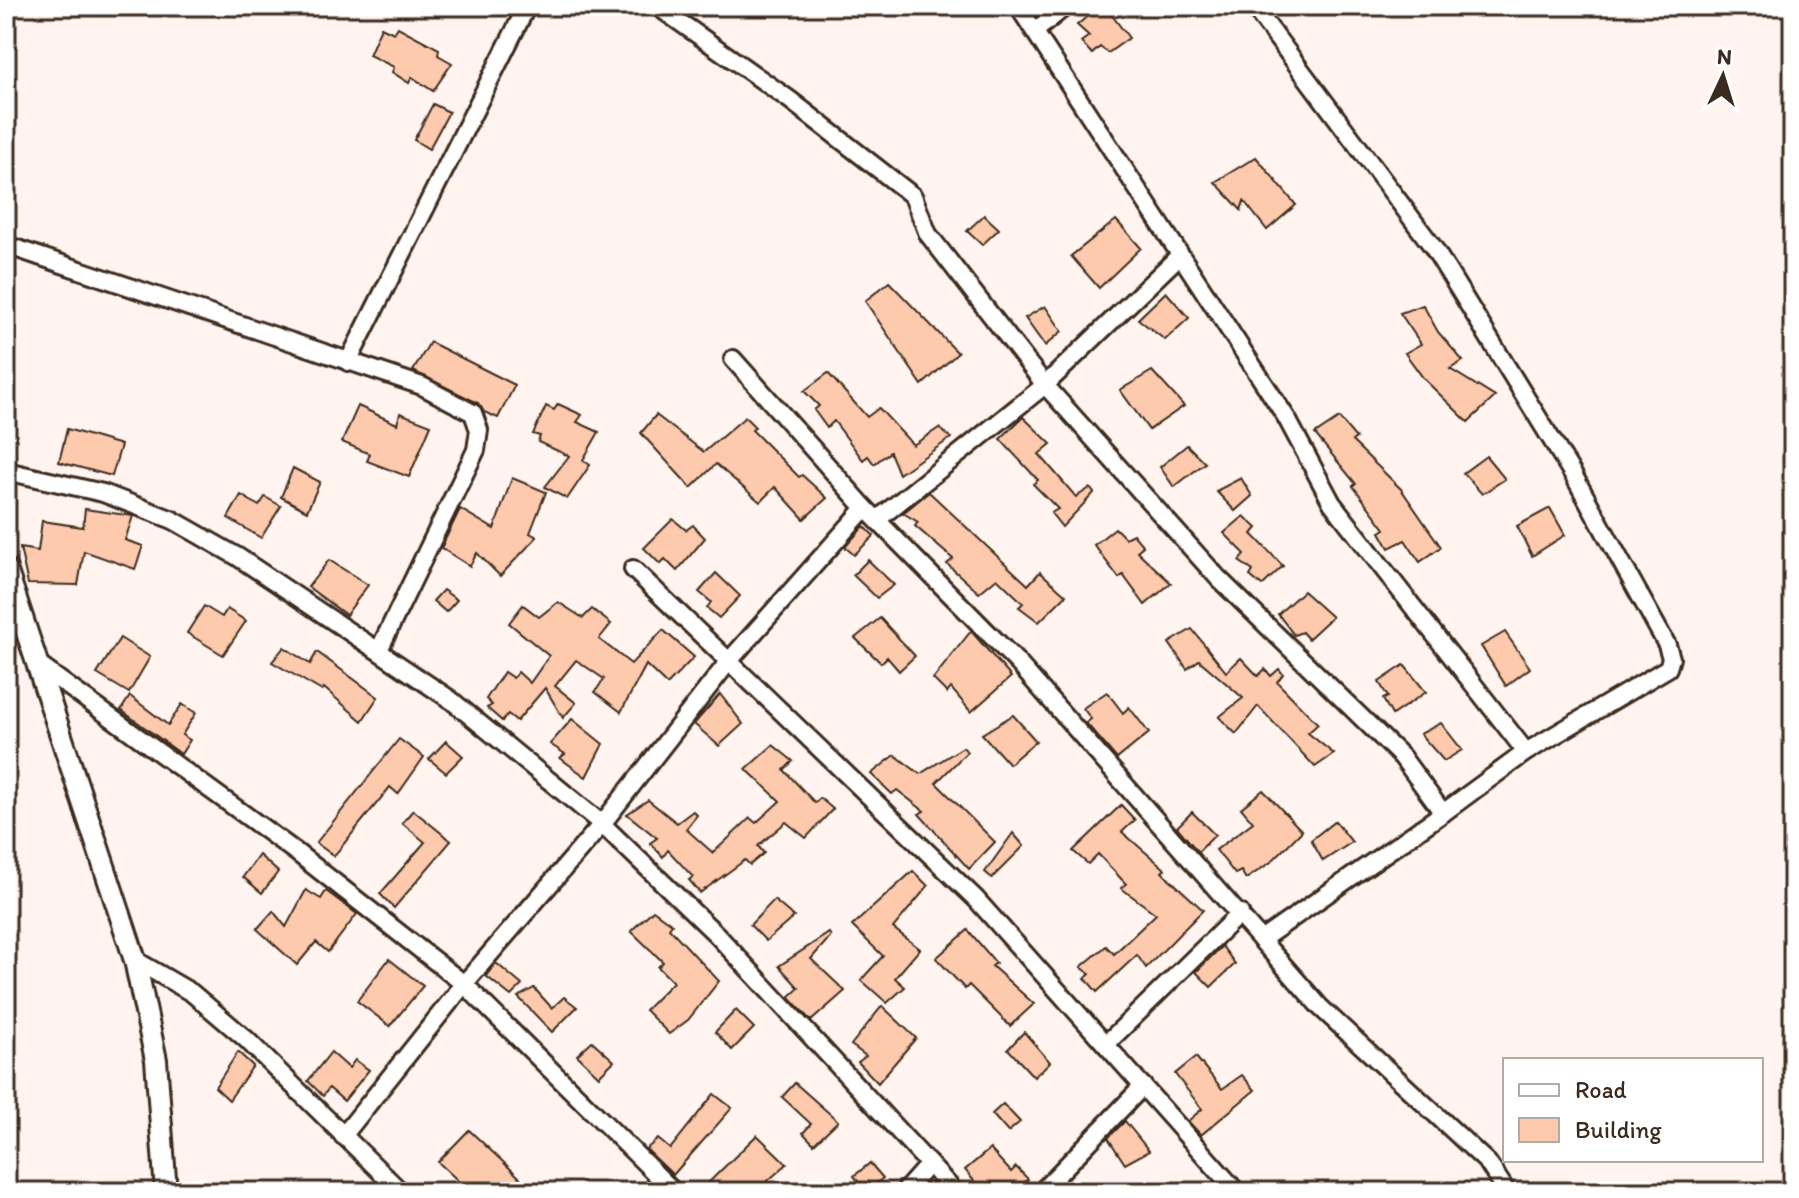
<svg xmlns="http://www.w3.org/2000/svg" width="1799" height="1198" font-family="Itim,sans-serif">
<rect width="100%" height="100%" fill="#fff4ef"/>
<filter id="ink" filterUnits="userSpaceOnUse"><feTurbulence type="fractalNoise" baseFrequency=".0125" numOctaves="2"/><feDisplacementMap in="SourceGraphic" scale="16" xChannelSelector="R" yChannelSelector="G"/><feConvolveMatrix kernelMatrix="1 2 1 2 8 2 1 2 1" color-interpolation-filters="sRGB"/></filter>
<g filter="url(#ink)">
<g fill="#fdcaad" stroke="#3b2a1e" stroke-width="2">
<polygon points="1100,6 1105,6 1129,38 1108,53 1100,47 1092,54 1081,42 1089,36 1077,25"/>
<polygon points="381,27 394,33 398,27 439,49 438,55 452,63 433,91 412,77 409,83 392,72 394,67 369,55"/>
<polygon points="433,104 449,112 429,149 414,140"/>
<polygon points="1256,157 1296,205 1267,230 1244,201 1241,210 1215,182"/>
<polygon points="984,215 999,229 982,245 967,231"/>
<polygon points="1116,220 1141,248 1099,288 1071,256"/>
<polygon points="889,282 958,353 922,385 865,301"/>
<polygon points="1166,292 1189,318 1165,340 1138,319"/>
<polygon points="1423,305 1438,332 1463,361 1450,369 1495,397 1468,422 1424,379 1405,353 1421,344 1400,313"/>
<polygon points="1045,306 1062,331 1045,346 1025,318"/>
<polygon points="430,342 515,385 498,418 484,412 478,403 413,371"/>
<polygon points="1152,371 1184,406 1149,430 1120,390"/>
<polygon points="828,373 867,417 879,408 913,445 939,428 951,438 899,474 890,452 874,464 868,456 863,460 834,421 827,428 814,410 819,406 804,391"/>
<polygon points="558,404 582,415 577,422 599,432 583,460 590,465 567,499 545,487 569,456 538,442 540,436 533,434 546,406 554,410"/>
<polygon points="358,406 397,424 400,413 431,425 409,477 367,461 370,454 342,442"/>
<polygon points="656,415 704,452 745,417 755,427 752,430 799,477 802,475 827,498 804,519 775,487 760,502 716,464 691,488 641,433"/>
<polygon points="1023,417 1051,444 1039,454 1076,497 1090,488 1094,493 1062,527 1051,513 1058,509 1033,484 1038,480 1000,439"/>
<polygon points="1339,418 1356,438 1352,441 1401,489 1441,547 1420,562 1405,540 1389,548 1380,532 1385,529 1353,486 1356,484 1315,434"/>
<polygon points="67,429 121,445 112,476 59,462"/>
<polygon points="1187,445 1205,463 1174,487 1160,467"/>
<polygon points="1486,456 1505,479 1482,494 1463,473"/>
<polygon points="293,468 320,482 307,511 281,497"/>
<polygon points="512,478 546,492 530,533 537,537 500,576 477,553 470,566 441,548 460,509 494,529"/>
<polygon points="1241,478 1252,496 1235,511 1216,491"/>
<polygon points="929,492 1028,585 1040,572 1066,595 1039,622 1019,607 1023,603 997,578 979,593 947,564 953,559 915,526 918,522 903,513"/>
<polygon points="241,495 259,506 265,497 281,506 261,538 228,518"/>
<polygon points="1550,508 1565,535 1532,556 1517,526"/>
<polygon points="85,509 133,516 125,540 143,546 135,569 84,551 78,585 28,584 20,548 38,551 42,521 83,527"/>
<polygon points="1244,516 1257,528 1252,534 1283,566 1262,586 1250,576 1253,571 1239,561 1245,554 1224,533"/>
<polygon points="673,519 686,530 693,525 705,538 677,571 665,559 660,564 644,548"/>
<polygon points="864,526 874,536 854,555 845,547"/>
<polygon points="1115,528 1125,538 1133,534 1143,546 1137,551 1171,583 1145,605 1123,575 1119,578 1094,545"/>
<polygon points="329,560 368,585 346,615 308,587"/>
<polygon points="868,560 894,585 877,598 853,575"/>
<polygon points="716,573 740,596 719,618 707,608 711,602 699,592"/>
<polygon points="443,590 457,600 446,612 433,601"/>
<polygon points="1303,591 1332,617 1308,639 1302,632 1294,635 1278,614"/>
<polygon points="558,602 583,618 592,609 611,624 599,639 631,664 663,630 694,657 667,685 646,665 621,712 595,692 604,679 576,660 555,686 576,703 563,718 545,688 517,721 508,714 502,721 487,708 492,705 486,699 504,672 513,678 518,672 530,683 549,656 509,623 523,605 539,617"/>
<polygon points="204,606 222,617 227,609 246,621 223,655 187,633"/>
<polygon points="880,618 915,656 899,671 887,657 881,663 855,638"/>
<polygon points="1192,629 1226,672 1241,658 1258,676 1265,669 1271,676 1279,669 1283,674 1277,682 1318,724 1308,733 1334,754 1315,767 1258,706 1236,734 1219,717 1243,698 1199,660 1187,669 1169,643"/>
<polygon points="971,631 1011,677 971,712 951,688 947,693 933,679"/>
<polygon points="1505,632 1530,668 1506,686 1481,646"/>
<polygon points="120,638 150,657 129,693 97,674"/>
<polygon points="284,647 310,664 317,652 378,697 362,721 324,688 322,691 272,662"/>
<polygon points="1404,665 1426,692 1392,715 1383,699 1388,697 1379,682"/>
<polygon points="1107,692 1123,713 1129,707 1149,733 1117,759 1086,723 1091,719 1083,708"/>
<polygon points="720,694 743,724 719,746 694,724"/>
<polygon points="130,696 168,725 182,704 196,713 182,735 190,740 181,754 121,710"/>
<polygon points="1013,715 1036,741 1009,764 982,734"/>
<polygon points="572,719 603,744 586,777 560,758 565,754 550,744"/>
<polygon points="1441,723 1462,750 1444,761 1420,734"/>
<polygon points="399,739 424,757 398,794 390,787 334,856 316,843"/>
<polygon points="446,741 463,756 446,773 429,759"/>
<polygon points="773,745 793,761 784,770 815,803 820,798 833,809 806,838 786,822 758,846 764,853 750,865 745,860 700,893 689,880 693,877 668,850 663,857 650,843 657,838 627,814 648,800 677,823 693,811 697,815 686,829 713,853 750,818 756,823 780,801 746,769"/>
<polygon points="963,747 967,752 936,783 995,842 969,869 919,814 924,811 897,790 892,794 871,774 895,755 920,774"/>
<polygon points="1263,790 1302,831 1271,862 1246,879 1241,871 1235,874 1216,850 1253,822 1241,808"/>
<polygon points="1121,805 1135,820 1122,832 1165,869 1162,872 1203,910 1146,968 1137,955 1097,992 1085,978 1090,974 1081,967 1106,946 1114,954 1156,914 1121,888 1126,884 1098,854 1088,864 1073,851"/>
<polygon points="413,810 451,841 394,908 380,894 425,842 402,823"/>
<polygon points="1192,812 1215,835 1198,852 1177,827"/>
<polygon points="1335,821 1352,842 1323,861 1311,840"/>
<polygon points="1013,833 1024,846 992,878 985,872"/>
<polygon points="259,855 278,872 262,893 243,877"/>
<polygon points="913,871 928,886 893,928 920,949 895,978 905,987 887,1003 861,980 883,956 852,926"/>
<polygon points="306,890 321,899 326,891 357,914 328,952 316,942 297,965 257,929 273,911 286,927"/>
<polygon points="774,900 794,917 766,941 750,925"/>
<polygon points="653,910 672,924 669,928 719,981 688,1020 669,1034 645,1010 673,982 658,967 663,962 631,931"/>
<polygon points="968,930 996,963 992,966 1034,1004 1010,1026 969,985 965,989 936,958"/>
<polygon points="829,933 831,936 811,959 845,991 811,1021 789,997 799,988 779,966"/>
<polygon points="1222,946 1235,964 1211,987 1196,972"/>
<polygon points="389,959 423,986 390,1026 357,1001"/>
<polygon points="496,963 522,985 511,996 486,976"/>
<polygon points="534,988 552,1008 564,997 577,1007 552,1032 518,997"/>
<polygon points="882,1006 916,1038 878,1083 858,1062 866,1056 851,1045"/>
<polygon points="736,1010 754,1028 732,1050 715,1032"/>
<polygon points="1024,1032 1050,1062 1034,1077 1008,1049"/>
<polygon points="592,1041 614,1061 599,1076 577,1055"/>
<polygon points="238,1052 253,1066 229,1100 215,1087"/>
<polygon points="331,1052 349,1068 355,1060 369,1070 344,1101 329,1088 323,1096 308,1081"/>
<polygon points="1196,1057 1222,1089 1242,1075 1255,1090 1201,1135 1188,1121 1202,1109 1175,1074"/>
<polygon points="795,1083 838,1121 814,1144 803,1133 811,1124 782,1097"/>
<polygon points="714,1094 732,1108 673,1175 646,1149 658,1139 670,1149"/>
<polygon points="1003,1104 1020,1122 1008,1132 992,1114"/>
<polygon points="1125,1121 1149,1151 1125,1164 1108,1138"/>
<polygon points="469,1130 535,1192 470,1192 438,1162"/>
<polygon points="757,1135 787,1164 755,1192 699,1192"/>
<polygon points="990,1149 1011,1172 1016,1167 1028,1179 1016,1192 983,1192 965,1170"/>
<polygon points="870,1163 883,1178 866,1192 854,1176"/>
</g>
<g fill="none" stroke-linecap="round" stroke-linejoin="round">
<defs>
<g id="minor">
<polyline points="657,6 790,100 913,196 928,234 1045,385 1219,579 1402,757 1443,813 1261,940"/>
<polyline points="1018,6 1286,417 1332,503 1526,752"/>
<polyline points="1253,6 1433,247 1574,476 1667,645 1671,658 1668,668 1526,752 1443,813"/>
<polyline points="1035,31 1066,6"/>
<polyline points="6,245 422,386 473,413 479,430 476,450 379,650"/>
<polyline points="733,359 865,508 1018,663 1320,1007 1488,1163 1507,1192"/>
<polyline points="348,362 527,6"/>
<polyline points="6,471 103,493 173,520 238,557 451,700 602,824 717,935 955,1192"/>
<polyline points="878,519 1045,385 1179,256"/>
<polyline points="633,569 976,899 1237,1192"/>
<polyline points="36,663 296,852 464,984 674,1192"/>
<polyline points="135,960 192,993 246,1039 401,1192"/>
<polyline points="1107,1043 1240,913"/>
<polyline points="343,1136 464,984 602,824 729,661 865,508"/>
<polyline points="904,1192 929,1164"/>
<polyline points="1041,1192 1143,1086"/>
</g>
<polyline id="tertiary" points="6,569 135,960 156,1060 166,1192"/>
</defs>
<use href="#minor" stroke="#3b2a1e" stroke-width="22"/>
<use href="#tertiary" stroke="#3b2a1e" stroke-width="26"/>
<use href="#minor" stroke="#fff" stroke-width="16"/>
<use href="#tertiary" stroke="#fff" stroke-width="20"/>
</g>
</g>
<rect width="1799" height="1198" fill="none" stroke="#fff" stroke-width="32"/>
<rect x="16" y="16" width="1767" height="1166" fill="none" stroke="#3b2a1e" stroke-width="3" filter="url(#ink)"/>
<rect x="1503" y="1058" width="260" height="104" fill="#ffffff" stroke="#b1aaa5" stroke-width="2"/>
<rect x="1519" y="1084" width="40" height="12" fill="#ffffff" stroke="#b1aaa5" stroke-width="2"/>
<text x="1575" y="1098" font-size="24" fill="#3b2a1e">Road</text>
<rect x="1519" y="1118" width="40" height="24" fill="#fdcaad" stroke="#b1aaa5" stroke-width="2"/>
<text x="1575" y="1138" font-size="24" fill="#3b2a1e">Building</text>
<g transform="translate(1723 76) rotate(4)" stroke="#ffffff" stroke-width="6" paint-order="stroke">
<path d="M0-6L14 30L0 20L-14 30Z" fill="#3b2a1e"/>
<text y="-12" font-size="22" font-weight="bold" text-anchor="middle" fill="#3b2a1e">N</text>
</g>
</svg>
